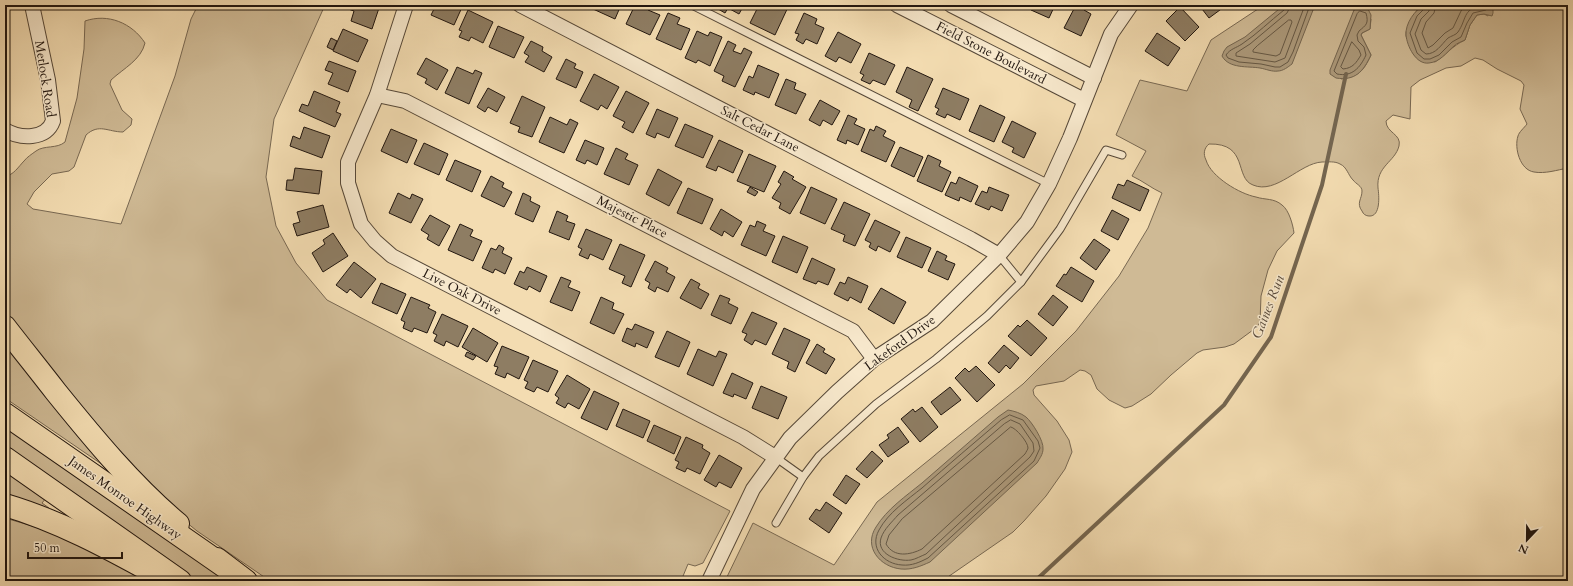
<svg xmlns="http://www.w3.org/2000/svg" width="1573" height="586" font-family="Cardo,serif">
<rect width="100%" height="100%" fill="#f3dcb1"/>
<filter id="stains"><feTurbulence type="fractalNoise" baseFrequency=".005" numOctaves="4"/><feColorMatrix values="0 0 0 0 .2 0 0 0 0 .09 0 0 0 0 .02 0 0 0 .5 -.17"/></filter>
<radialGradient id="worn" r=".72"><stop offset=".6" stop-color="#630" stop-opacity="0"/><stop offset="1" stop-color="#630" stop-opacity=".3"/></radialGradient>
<g fill="#cfba95" stroke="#786852" fill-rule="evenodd">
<path d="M198,5H325L274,119L266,177L276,226L296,263L327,300L730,511L703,563L695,566L688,564L681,581H270L197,531L163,503L49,371L5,315V176C13,176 19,166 24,161C27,157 32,154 36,151C44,145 57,149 65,142L77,98L84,49L85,21C108,13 132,23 145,43C141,60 124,68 111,80L110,84L122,110L132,119L131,125L123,132C108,132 99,123 86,135L74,167L69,171L52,174L34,192L27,204L33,209L121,224L175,76L191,19Z"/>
<path d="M1264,5H1425L1418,8L1406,32V36L1414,55L1435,62C1446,55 1452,46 1465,40L1470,25L1477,15L1484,14L1488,16L1490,6L1488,5H1568V168C1557,170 1545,174 1534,172C1520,170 1514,148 1518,136C1519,132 1524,128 1527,124L1520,109L1524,85L1521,81L1497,69L1483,60L1475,58L1461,66L1446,68L1420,80L1411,87L1410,119L1393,115L1386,121C1386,133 1402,134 1399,146C1395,162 1376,166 1378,188C1379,195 1381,217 1369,216C1366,216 1363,214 1362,211C1356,203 1362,199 1362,191C1362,186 1356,184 1353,180C1348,175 1347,167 1340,164C1335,161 1328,162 1322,162C1300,163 1276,195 1253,185C1234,178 1249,143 1209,144C1204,148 1203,154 1206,160C1211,177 1240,194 1256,197C1265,200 1274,198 1282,205C1289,210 1293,225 1294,233L1277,251L1268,270L1261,296L1260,322L1257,327L1234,344L1225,347L1203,350L1197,353L1171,375L1151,394L1132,406L1125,408L1109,400L1097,389L1091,375L1085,371L1080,370L1064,381L1036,386L1033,390L1034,395L1057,421L1069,440L1072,452L1065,469L1046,496L1024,521L1013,532L942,581H725L753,523L834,565L877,502L1023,384L1076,331L1119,276L1148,228L1162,193C1151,188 1143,181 1132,176L1146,151L1116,135L1140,80L1187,91L1211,40ZM1358,8L1371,19L1370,29L1362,33L1361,35L1371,55C1363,72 1359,76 1341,79Z"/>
<polygon points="5,337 119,476 5,398"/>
<polygon points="5,426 230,581 195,581 5,449"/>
<polygon points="5,470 46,498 42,503 49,508 47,516 5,501"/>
<polygon points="5,518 46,530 125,565 149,581 5,581"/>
</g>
<g fill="#ac997a" stroke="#74654f">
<path d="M1284,5H1315L1292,64C1288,67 1283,71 1278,71C1272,72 1266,69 1260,68C1248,66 1229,69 1222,56L1224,51L1227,47L1245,37Z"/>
<path d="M1425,5H1488L1493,10V13L1492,16L1484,14L1477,15L1470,25L1465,40C1461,42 1457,43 1454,46C1446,53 1440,62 1429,63C1416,65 1407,46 1406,35C1405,24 1415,9 1425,5Z"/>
<path d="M1363,7L1368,9L1371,15L1370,29L1362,33L1361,35L1371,55C1363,72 1355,81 1336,78L1330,74V70L1354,10Z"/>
<path d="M1008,410C1014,411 1021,413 1026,417C1032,422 1044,441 1043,449C1043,454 1040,458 1037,463L930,562C921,566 912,570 901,569C880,567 863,547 876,527C887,509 906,496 922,483C947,461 973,439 998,417Z"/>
</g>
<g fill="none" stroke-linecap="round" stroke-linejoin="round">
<g stroke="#665844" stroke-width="1">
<path d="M1286,5L1284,10C1270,21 1257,34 1242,44C1236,48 1230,49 1226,55L1228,58L1239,62L1261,64L1275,67H1280L1288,62L1293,52L1310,5"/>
<polyline points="1291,5 1287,13 1250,44 1236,53 1236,56 1275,62 1285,58 1305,5"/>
<polyline points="1425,5 1424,9 1417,16 1410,33 1417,53 1424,59 1430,59 1439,55 1452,42 1461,37 1467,23 1473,13 1486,10 1486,5"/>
<path d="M1430,5L1429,11L1421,19L1415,34L1421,50L1426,54C1436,54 1441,45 1448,38C1451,36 1456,35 1458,32C1467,19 1462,10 1481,5"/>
<polyline points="1436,5 1434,13 1426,22 1422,33 1428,48 1433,45 1445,33 1453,28 1461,11 1465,5"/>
<path d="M1360,11L1366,13C1369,24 1366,25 1359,31L1357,35L1358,41L1364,47L1366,55C1360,68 1352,77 1337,74L1334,71L1357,14Z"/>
<polygon points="1289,20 1291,20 1292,22 1280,54 1276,56 1253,52 1253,50 1257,46"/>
<path d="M1352,42L1359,50L1361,55C1356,63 1353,68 1343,69L1341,67Z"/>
<path d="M1010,415L1023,420L1038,441L1040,448L1034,461L928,558C920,562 912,566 902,565C884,564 869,548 879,530C888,513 907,500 922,488C948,465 974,443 1001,420Z"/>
<path d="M1011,420L1020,424L1033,443L1034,451L1030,457L926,554C921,556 916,559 911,560C898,562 876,554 881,538C884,529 892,522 898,515L1004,424Z"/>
<path d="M1011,427C1016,428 1028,442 1028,448C1028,449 1026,452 1025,454L922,549C910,555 894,558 886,544L889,535L902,519Z"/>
</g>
<polyline stroke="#74654f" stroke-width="4" points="1035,581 1224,405 1271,337 1322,185 1346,74"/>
</g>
<g fill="#8e7d63" stroke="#21160f">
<polygon points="349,5 370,5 379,8 372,29 351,21 354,11 348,9"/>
<polygon points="436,5 463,5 454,25 431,15"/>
<polygon points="594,5 621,5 615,19 593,9"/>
<polygon points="635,5 650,5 648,10 660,15 650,35 626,24"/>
<polygon points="713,5 744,5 739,14 728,8 725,13 713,6"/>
<polygon points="759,5 789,5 775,35 750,23"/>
<polygon points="1034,5 1055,5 1049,18 1031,10"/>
<polygon points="1076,5 1087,5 1084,10 1091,14 1081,36 1064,28"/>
<polygon points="1199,5 1223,5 1224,7 1209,18"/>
<polygon points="1180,7 1199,27 1185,41 1166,21"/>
<polygon points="468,10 493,22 483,43 471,37 469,41 459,37 462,31 459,30"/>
<polygon points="668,13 680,18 677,24 690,29 681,50 656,39"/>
<polygon points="804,13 817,19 815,24 824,28 817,44 806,39 803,44 796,40 799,34 795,33"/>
<polygon points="498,26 524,37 514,58 489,47"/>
<polygon points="343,29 368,40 358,62 333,51"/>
<polygon points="697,31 708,36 710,32 722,37 710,66 698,60 696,63 685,58"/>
<polygon points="838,32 861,44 851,63 839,57 836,62 825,56"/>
<polygon points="1157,33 1180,48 1168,66 1145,51"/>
<polygon points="331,38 337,41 333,50 327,47"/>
<polygon points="531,41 543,47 542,51 552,57 544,72 525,62 529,56 524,53"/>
<polygon points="728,41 736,45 733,51 741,54 744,48 752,52 735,87 722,81 724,76 714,71"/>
<polygon points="869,53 895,65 885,85 873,80 870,84 861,80 864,75 860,73"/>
<polygon points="426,58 448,70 437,90 425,83 427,79 417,74"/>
<polygon points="566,59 576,64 574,68 583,72 576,88 556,79"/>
<polygon points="329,61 356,71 348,92 328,84 333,73 325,70"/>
<polygon points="758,65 779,74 769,98 755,92 754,95 743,90 749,76 753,78"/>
<polygon points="457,67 473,74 475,70 482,73 469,104 445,93"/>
<polygon points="907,67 933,79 918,111 909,107 912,100 896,92"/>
<polygon points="594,74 619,87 607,109 601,105 598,110 580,101"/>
<polygon points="786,79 796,83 794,89 806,94 796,114 775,105"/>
<polygon points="488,88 505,97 497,112 488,107 485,112 477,107"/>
<polygon points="943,88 969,99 960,120 947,114 945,118 936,114 939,109 935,107"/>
<polygon points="314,91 340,102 336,112 341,114 335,127 299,111 302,104 308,106"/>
<polygon points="626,91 649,103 633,133 622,127 625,122 613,116"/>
<polygon points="522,96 545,107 532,137 518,132 520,127 510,123"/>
<polygon points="820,100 840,111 832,125 823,120 820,126 809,120"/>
<polygon points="980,105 1005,117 994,142 969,131"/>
<polygon points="657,109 678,118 669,138 657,133 655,138 646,134"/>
<polygon points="848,115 857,119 854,124 865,129 858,145 847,140 846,144 837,140"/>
<polygon points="550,117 567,125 570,119 578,123 564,153 539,142"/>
<polygon points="1012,121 1036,133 1024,158 1012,152 1014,148 1002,142"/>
<polygon points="685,124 713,136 703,158 675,146"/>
<polygon points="876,126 886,131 883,136 895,142 886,162 861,151 870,129 874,131"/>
<polygon points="304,127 330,136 322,158 290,146 293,136 300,139"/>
<polygon points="391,129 417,140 407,163 381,151"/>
<polygon points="585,140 604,148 597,165 587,160 585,164 576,160"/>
<polygon points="719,140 743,151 733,173 718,166 716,171 706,167"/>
<polygon points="424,143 448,154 439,175 414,164"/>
<polygon points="900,147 923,157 914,177 891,166"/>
<polygon points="616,148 628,154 625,159 638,165 629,185 604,174"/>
<polygon points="749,154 776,166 764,192 737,181"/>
<polygon points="928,155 941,161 939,166 951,172 942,192 917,181"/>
<polygon points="455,160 481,171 472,192 446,180"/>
<polygon points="295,168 322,171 319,194 286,190 287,180 293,180"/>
<polygon points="658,169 682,182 669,206 646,194"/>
<polygon points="784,171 794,177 792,179 806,187 790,214 779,208 781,203 772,198 781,184 778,182"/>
<polygon points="491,176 504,183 502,187 512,192 504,207 481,196"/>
<polygon points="959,177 978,186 971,202 960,197 959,201 945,195 951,182 956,184"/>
<polygon points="1127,180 1149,190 1140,211 1112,198 1118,184 1124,186"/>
<polygon points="750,187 758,192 755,196 747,192"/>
<polygon points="811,187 837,199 825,224 800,213"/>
<polygon points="989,187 1009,195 1002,211 991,206 989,210 975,204 982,191 987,193"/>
<polygon points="688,188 713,199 702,224 677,213"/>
<polygon points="398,193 410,199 412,194 423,199 411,223 389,213"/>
<polygon points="523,193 531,197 530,201 540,206 533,222 515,214"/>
<polygon points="844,202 870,214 855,246 843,241 845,235 831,229"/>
<polygon points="323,205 329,227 297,236 293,224 300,222 297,212"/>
<polygon points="721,209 742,222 733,237 724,231 722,236 710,229"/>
<polygon points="1112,210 1129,219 1118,240 1101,231"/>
<polygon points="557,211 568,216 566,221 575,224 569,240 549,232"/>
<polygon points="430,215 450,226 439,246 427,239 429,235 421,230"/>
<polygon points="875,220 900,232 890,252 878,246 876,251 869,247 871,243 865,240"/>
<polygon points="757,221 766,225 763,231 775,236 766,256 741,245 750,225 755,227"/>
<polygon points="460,224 473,230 470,236 482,241 473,261 448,250"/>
<polygon points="586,229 612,240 603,260 590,254 588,259 579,255 582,249 578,247"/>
<polygon points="333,233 348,256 323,272 312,253 325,244 323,240"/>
<polygon points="783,236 808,247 797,273 772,262"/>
<polygon points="906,237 931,248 922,268 897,257"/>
<polygon points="1094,239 1110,250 1096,270 1080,258"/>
<polygon points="620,244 645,255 631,287 622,283 625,276 609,269"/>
<polygon points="499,245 504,248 502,253 512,258 505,274 495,269 493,273 482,268 491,248 496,250"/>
<polygon points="937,251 947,256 945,260 955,264 948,280 928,271"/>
<polygon points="812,258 835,269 828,285 818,281 816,284 803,279"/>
<polygon points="655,261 668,268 666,272 675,277 668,292 657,287 655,292 648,288 650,283 645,280"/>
<polygon points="354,262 376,279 361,298 350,289 347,293 336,285"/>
<polygon points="527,267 547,276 540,292 529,286 527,290 514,284 520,271 524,273"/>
<polygon points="1071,267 1094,281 1082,302 1056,286 1064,274 1066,275"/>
<polygon points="561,277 571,281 568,287 580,292 572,311 550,302"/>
<polygon points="848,277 868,286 861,303 850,297 848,301 834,294 840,282 845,284"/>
<polygon points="691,279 700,284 698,288 709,294 701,309 680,298"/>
<polygon points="381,283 406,294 397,314 372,303"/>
<polygon points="881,288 906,302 894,324 868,309"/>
<polygon points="720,295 730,299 728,303 738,308 731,324 711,315"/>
<polygon points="1053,295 1068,307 1053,326 1038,314"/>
<polygon points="411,297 430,305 428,308 436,312 427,333 414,328 412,332 403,328 405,322 401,320"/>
<polygon points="601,297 614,303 612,309 624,314 614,334 590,323"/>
<polygon points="752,312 777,323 766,345 755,340 752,345 744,340 747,334 742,332"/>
<polygon points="442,314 468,326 458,347 446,341 444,346 434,341 437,335 433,333"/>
<polygon points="1027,320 1047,338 1031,356 1008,336 1018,325 1020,327"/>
<polygon points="635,324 654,332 647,348 636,343 635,347 622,341 627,328 632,330"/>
<polygon points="473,328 498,343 487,362 462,347"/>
<polygon points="784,328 810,340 795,372 787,368 789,362 772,354"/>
<polygon points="667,331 690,342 679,367 655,357"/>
<polygon points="817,344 825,349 823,352 835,359 826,374 806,363"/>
<polygon points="1004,345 1019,358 1010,369 1006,365 999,373 988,363"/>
<polygon points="502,346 529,357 519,379 507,373 505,378 495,374 498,367 494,366"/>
<polygon points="698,349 716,357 719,351 727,354 713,386 687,374"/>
<polygon points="467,352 476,356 473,360 465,356"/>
<polygon points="533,360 558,371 548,392 537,387 534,392 525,388 528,382 524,380"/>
<polygon points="976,366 995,385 977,402 955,378 965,368 969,372"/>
<polygon points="732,373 753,383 746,399 734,394 733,397 723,393"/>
<polygon points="567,375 590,389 579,409 568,403 565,408 556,403 559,398 555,395"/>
<polygon points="761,386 787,397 778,419 752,408"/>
<polygon points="950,387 961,400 941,415 931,402"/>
<polygon points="594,391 619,403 607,430 581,418"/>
<polygon points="922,407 938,427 920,442 901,419 913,409 915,412"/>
<polygon points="623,409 650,421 643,438 616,426"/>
<polygon points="654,425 681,437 674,454 647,441"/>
<polygon points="898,427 909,442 888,457 879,445 889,438 887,435"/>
<polygon points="686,437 703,445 702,448 710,453 700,474 687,468 685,472 676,468 679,462 675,460"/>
<polygon points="872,451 883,461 867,478 856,469"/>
<polygon points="719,455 742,468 731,488 719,482 716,487 704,480"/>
<polygon points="846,475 860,484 846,504 833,495"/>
<polygon points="826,502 842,513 829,533 809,519 816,509 820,511"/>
</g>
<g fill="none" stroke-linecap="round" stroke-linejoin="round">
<defs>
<g id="service">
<polyline points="692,5 1049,184"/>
<polyline points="999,255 1021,282"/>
<polyline points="775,457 803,477"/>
<polyline points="776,523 803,477 819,456 876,404 936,359 987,316 1021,282 1060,229 1106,150 1122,155"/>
</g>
<g id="minor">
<polyline points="406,5 377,95 348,162 348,183 361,224 375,241 392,256 743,437 775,457"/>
<polyline points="520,5 971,239 999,255"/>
<polyline points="897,5 1084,100"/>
<polyline points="951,5 1094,78"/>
<polyline points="377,95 405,101 853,331 874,359"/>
<path d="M5,130C20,139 46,140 53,121L48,80L32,5"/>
<polyline points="709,581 753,489 790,438 837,392 874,359 932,321 999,255 1027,222 1049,184 1070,138 1111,34 1131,5"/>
</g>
<g id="trunk">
<path d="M5,327C22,349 39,370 56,392C94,439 132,485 178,524"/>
<path d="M5,505C59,521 107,547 156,574"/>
<polyline points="217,559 246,581"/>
</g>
<g id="motorway">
<polyline points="5,414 231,571"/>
<polyline points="5,458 180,581"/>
</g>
</defs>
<use href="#service" stroke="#564838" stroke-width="9"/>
<use href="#minor" stroke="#564838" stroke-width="16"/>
<use href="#trunk" stroke="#21160f" stroke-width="24"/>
<use href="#motorway" stroke="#21160f" stroke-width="24"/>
<use href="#service" stroke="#f7e8cc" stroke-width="7"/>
<use href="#minor" stroke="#f7e8cc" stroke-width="14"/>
<use href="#trunk" stroke="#f3dcb1" stroke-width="22"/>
<use href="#motorway" stroke="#f3dcb1" stroke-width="22"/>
</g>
<g text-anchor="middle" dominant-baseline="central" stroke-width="3" stroke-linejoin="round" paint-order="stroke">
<g font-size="13" fill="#21160f" stroke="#f7e8cc">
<text transform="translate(991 53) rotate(27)">Field Stone Boulevard</text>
<text transform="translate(45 79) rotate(81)">Metlock Road</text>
<text transform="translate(760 129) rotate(27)">Salt Cedar Lane</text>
<text transform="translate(632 217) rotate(27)">Majestic Place</text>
<text transform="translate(462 292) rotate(27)">Live Oak Drive</text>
<text transform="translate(900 343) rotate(-36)">Lakeford Drive</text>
<text transform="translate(125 498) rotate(35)">James Monroe Highway</text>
</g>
<g font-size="14" font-style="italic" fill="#594a3a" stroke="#f7e8cc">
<text transform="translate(1268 307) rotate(-69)">Gaines Run</text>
</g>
</g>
<rect width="1573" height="586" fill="none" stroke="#f3dcb1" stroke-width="20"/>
<rect x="6" y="6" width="1561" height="574" fill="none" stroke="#21160f" stroke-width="2"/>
<rect x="10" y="10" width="1553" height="566" fill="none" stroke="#21160f"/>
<g transform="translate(1527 540) rotate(202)" stroke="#f7e8cc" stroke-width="3" paint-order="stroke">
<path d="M0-3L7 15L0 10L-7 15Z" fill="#21160f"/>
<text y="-6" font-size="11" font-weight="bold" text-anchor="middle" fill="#21160f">N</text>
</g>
<path d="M28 552v6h94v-6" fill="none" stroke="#21160f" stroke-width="2"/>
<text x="34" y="552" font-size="12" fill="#21160f" stroke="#f7e8cc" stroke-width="3" paint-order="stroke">50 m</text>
<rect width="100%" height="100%" filter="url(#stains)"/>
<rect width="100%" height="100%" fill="url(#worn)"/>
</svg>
